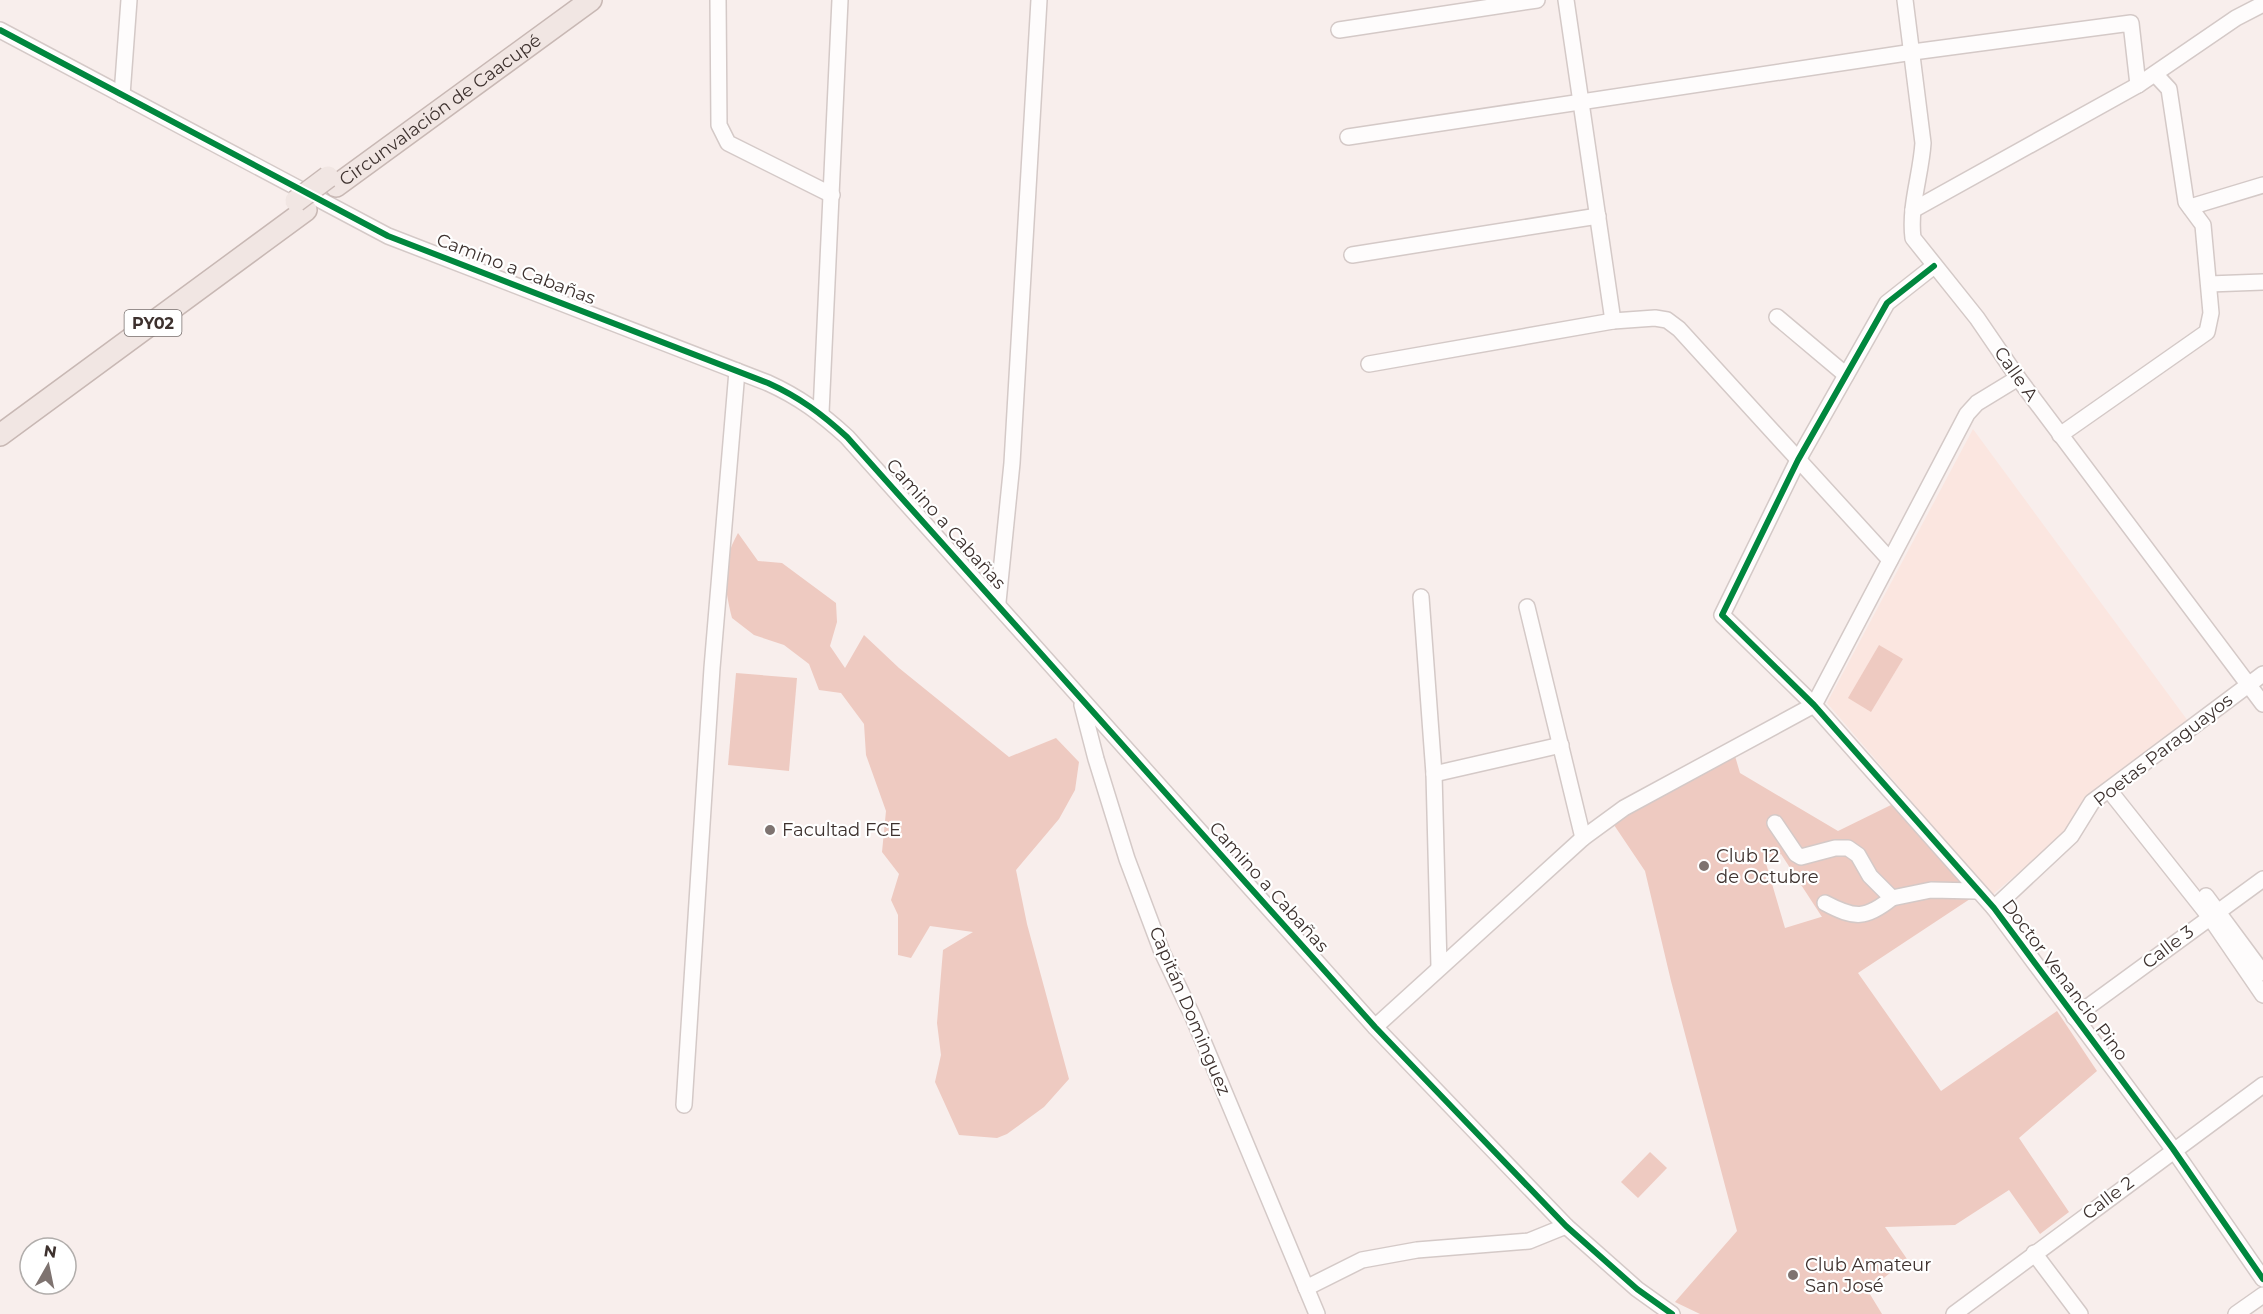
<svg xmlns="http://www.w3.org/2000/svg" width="2263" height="1314" font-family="Montserrat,sans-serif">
<rect width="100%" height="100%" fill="#f8eeec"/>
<polygon fill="#fbe6e0" points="1973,429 2188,721 2081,807 2060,838 1992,895 1827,703"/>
<g fill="#eecac1" fill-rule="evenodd">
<path d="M738,533L758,561L782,563L836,603L837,622L830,646L845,668L864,635L899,668L1009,757L1056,738L1079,762L1075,790L1059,819L1016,870L1027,924L1069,1079L1044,1107L1007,1134L997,1138L959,1135L935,1082L941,1055L937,1023L943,950L973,932L930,926L911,958L898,955V915L891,900L899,874L882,852L886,811L866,755L864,724L841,693L819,690L809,664L784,645L754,635L732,618C724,586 721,563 738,533Z"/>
<polygon points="1879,645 1903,659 1871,712 1848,698"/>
<polygon points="736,673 797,678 789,771 728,765"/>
<path d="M1735,756L1740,773L1838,831L1893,804L1973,897L1858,973L1941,1091L2057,1011L2097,1071L2019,1138L2069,1212L2040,1234L2009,1190L1955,1225L1885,1227L1907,1259L1868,1291L1882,1314H1700L1675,1302L1737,1231L1671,981L1645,871L1612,822ZM1781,854L1822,917H1821L1785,928L1765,860Z"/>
<polygon points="1650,1152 1667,1168 1638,1198 1621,1182"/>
</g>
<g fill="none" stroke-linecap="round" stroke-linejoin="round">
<defs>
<g id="minor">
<polyline points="718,0 719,125 728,143 832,195"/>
<polyline points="1566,0 1613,321"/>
<path d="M1905,0L1923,143C1921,175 1909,206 1913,238L1977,318L2018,378L2263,704"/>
<path d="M0,30L388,236L768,383C799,397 822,414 847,437L1375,1027L1566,1226L1637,1289L1672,1314"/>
<polyline points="1339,30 1537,0"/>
<polyline points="122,95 129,0"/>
<polyline points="1348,137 1913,52 2131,23 2138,85"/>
<polyline points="2190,207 2263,185"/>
<polyline points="1913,210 2138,85 2236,18 2263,4"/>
<polyline points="1352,255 1598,216"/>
<polyline points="1934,266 1887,303 1798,460 1722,615 1814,705 1994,908 2173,1149 2263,1279"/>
<polyline points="2209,284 2263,282"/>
<polyline points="1777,317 1846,375"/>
<polyline points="1369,364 1613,321 1655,318 1667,320 1679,329 1890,560"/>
<polyline points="821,413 840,0"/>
<polyline points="2060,435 2207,332 2211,313 2203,225 2186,202 2169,89 2155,74"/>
<polyline points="1421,597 1434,774 1439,967"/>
<polyline points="998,602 1012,463 1039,0"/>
<polyline points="1527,607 1583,838"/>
<polyline points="1082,705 1096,759 1127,859 1162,952 1193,1017 1317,1314"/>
<polyline points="1434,774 1561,745"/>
<polyline points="2109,790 2209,916 2263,995"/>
<polyline points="1775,823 1796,854 1801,857 1835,848 1848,848 1858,855 1870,876 1892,898 1931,890 1976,891"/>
<polyline points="2206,896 2263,973"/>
<path d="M1825,903C1855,919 1866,919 1892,898"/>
<polyline points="1994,908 2071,836 2092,802 2263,674"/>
<polyline points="2074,1017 2263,879"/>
<polyline points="1375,1027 1583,838 1624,808 1814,705 1967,414 1977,403 2018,378"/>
<polyline points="684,1105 712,668 737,371"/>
<polyline points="2034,1253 2080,1314"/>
<polyline points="1306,1288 1362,1260 1417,1250 1529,1241 1566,1226"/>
<polyline points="1954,1314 2263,1085"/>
<polyline points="2236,1314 2263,1295"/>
</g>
<g id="highway">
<path id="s1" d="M336,186L591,0"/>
<polyline points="0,435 306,210"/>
</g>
</defs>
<use href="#minor" stroke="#d4c9c7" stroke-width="18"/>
<use href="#highway" stroke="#c8b8b4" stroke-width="24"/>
<use href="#minor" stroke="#fefcfc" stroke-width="15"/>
<use href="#highway" stroke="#f1e6e3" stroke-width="21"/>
<defs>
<polyline id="highway-bridge" points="296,201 328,177"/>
</defs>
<use href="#highway-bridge" stroke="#c8b8b4" stroke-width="24" stroke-linecap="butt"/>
<use href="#highway-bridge" stroke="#f1e6e3" stroke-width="21"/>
<defs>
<g id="cycleway">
<path d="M0,30L388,236L768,383C799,397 822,414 847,437L1375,1027L1566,1226L1637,1289L1672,1314"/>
<polyline points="1934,266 1887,303 1798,460 1722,615 1814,705 1994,908 2173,1149 2263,1279"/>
</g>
</defs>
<use href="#cycleway" stroke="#fff" stroke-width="10"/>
<use href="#cycleway" stroke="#00873e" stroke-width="6"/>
</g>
<g fill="#7e7370" stroke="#fff" stroke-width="2">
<circle cx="770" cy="830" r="6"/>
<circle cx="1704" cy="866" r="6"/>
<circle cx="1793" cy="1275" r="6"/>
</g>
<g text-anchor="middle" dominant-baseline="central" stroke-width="4.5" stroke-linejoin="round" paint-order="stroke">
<rect fill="#fff" stroke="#776f6d" stroke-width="1.5" x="124.5" y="310" width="57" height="26" rx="4.5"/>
<g font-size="16" font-weight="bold" fill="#3d312e">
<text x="153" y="323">PY02</text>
</g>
<g font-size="18" fill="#3d312e" stroke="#fff">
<text stroke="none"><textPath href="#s1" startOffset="129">Circunvalación de Caacupé</textPath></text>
<text transform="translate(516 269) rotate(21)">Camino a Cabañas</text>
<text transform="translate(2016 374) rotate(55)">Calle A</text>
<text transform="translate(946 524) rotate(48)">Camino a Cabañas</text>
<text transform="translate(2163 750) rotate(-38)">Poetas Paraguayos</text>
<text transform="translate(1269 887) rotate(48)">Camino a Cabañas</text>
<text transform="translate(2168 947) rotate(-37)">Calle 3</text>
<text transform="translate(2065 980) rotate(53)">Doctor Venancio Pino</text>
<text transform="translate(1190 1011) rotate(67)">Capitán Dominguez</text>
<text transform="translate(2108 1198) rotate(-37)">Calle 2</text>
</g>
<g font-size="18" fill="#3d312e" stroke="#fff" text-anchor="start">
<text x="782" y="830">Facultad FCE</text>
<text x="1716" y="856">Club 12<tspan x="1716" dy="21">de Octubre</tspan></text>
<text x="1805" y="1265">Club Amateur<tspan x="1805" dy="21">San José</tspan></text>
</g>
</g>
<g transform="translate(48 1266) rotate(9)"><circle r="28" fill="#ffffff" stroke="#b1adab" stroke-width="1.5"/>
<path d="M0-4.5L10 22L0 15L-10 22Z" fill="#7e7370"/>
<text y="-9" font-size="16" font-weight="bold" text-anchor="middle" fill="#3d312e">N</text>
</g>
</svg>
